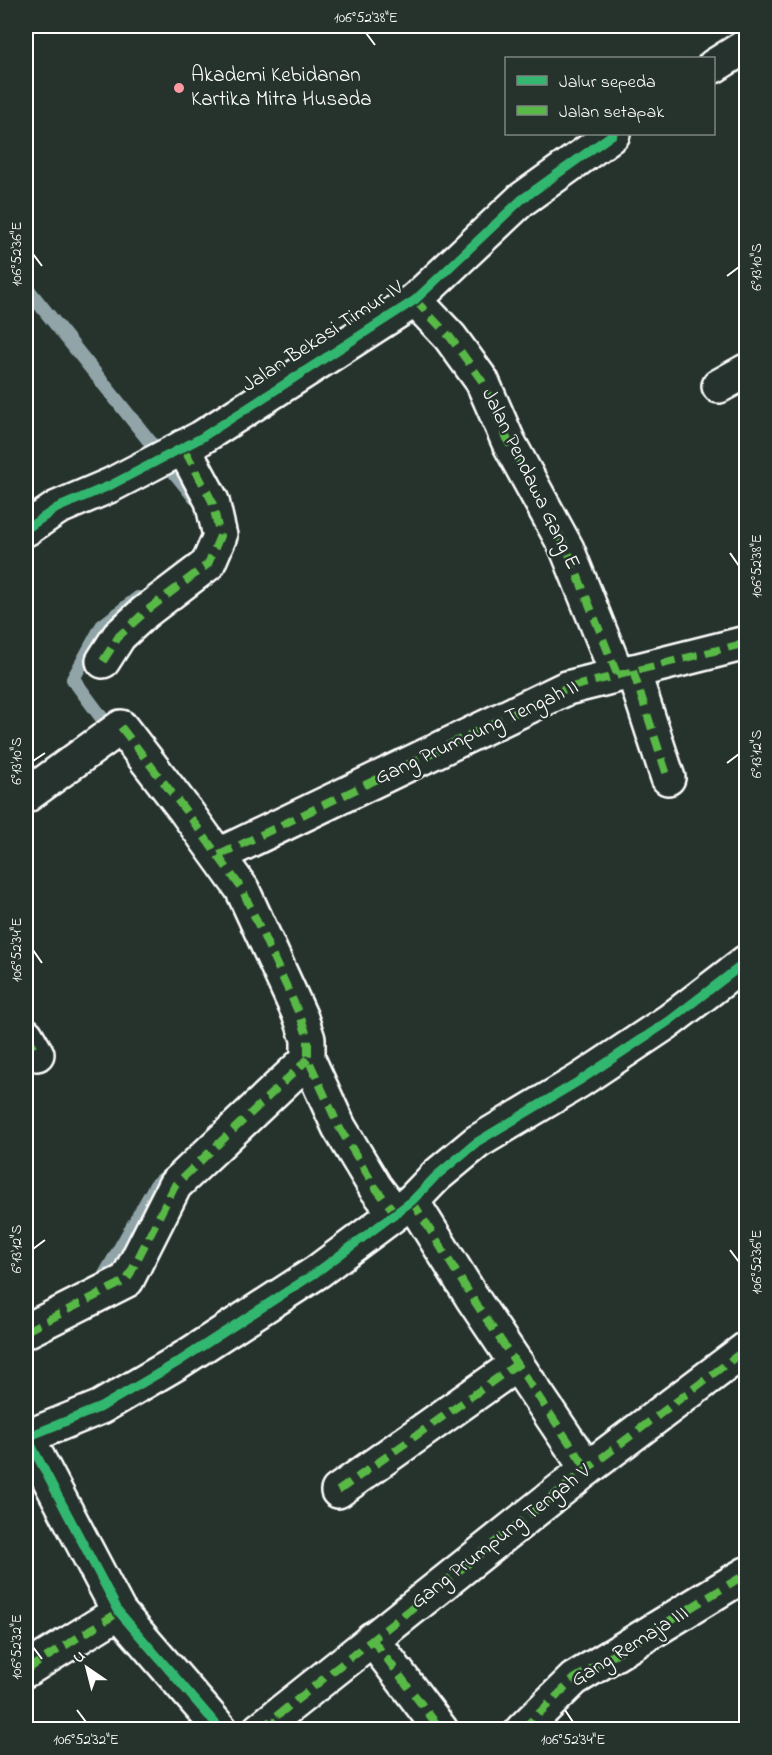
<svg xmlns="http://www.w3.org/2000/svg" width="772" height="1755" font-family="'Indie Flower',sans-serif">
<rect width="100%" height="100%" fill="#26332d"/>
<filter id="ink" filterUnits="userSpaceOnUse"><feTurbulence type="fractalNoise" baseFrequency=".0167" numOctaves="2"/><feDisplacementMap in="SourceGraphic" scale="12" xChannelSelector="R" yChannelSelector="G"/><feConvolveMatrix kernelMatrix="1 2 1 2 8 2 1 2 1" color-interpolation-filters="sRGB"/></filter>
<g filter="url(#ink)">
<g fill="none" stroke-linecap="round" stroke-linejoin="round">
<g stroke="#91a5a9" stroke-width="14">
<polyline points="26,287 195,498"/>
<polyline points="113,733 73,679 102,626 138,598"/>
<polyline points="94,1283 102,1280 156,1185 170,1173"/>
</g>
<defs>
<g id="street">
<polyline points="415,300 450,337 482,381 509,443 567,549 617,674"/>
<polyline points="719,386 746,371"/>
<polyline points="103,661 119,636 145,612 208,564 220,536 212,501 183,447"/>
<polyline points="633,671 668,778"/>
<polyline points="26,796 121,727 185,810 242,889 301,1018 308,1039 308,1059 339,1127 375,1187 395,1213"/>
<polyline points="219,855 567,688 746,643"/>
<polyline points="26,1035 37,1054"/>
<polyline points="412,1201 473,1299 587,1469"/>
<polyline points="26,1331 127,1280 175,1185 308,1059"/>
<polyline points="338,1491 517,1364"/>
<polyline points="372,1639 441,1730"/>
<polyline points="26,1670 119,1612"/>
<polyline points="221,1730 119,1612 27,1437 101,1407 178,1362 317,1272 412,1201 436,1176 477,1142 579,1081 669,1021 746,962"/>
<polyline points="259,1730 587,1469 746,1349"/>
<polyline points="522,1730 574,1679 746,1574"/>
</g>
<g id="secondary">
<polyline points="714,66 746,46"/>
<polyline points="26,529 57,508 111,485 201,438 415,300 521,200 613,134"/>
</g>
</defs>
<use href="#street" stroke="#fff" stroke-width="38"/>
<use href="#secondary" stroke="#fff" stroke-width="38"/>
<use href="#street" stroke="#26332d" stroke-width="33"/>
<use href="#secondary" stroke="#26332d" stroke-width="33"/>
<g stroke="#58b947" stroke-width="8" stroke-dasharray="15 8" stroke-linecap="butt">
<polyline points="415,300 450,337 482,381 509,443 567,549 617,674"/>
<polyline points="103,661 119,636 145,612 208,564 220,536 212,501 183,447"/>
<polyline points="633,671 668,778"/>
<polyline points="121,727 185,810 242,889 301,1018 308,1039 308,1059 339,1127 375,1187 395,1213"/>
<polyline points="219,855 567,688 746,643"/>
<polyline points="26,1035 37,1054"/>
<polyline points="412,1201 473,1299 587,1469"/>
<polyline points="26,1331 127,1280 175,1185 308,1059"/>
<polyline points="338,1491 517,1364"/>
<polyline points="372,1639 441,1730"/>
<polyline points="26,1670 119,1612"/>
<polyline points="271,1720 279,1730"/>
<polyline points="259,1730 587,1469 746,1349"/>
<polyline points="522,1730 574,1679 746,1574"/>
</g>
<defs>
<g id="cycleway">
<polyline points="26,529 57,508 111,485 201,438 415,300 521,200 613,134"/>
<polyline points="221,1730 119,1612 27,1437 101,1407 178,1362 317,1272 412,1201 436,1176 477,1142 579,1081 669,1021 746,962"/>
</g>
</defs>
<use href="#cycleway" stroke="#26332d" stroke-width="13"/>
<use href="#cycleway" stroke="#33b770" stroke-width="9"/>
</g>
</g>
<path fill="none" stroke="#fff" stroke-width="2" d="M366,33L375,45M33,254L42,266M727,276L739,267M730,553L739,566M33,761L45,753M727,763L739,754M33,950L42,963M33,1249L45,1240M730,1250L739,1262M33,1647L42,1659M77,1710L86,1722M565,1710L573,1722"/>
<circle fill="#ff9aa2" stroke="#26332d" stroke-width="2" cx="179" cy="88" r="6"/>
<g text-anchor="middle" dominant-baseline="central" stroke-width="5" stroke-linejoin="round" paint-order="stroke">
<g font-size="21" fill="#fff" stroke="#26332d" text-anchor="start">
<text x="191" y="76">Akademi Kebidanan<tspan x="191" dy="24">Kartika Mitra Husada</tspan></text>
</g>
<g font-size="21" fill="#fff" stroke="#26332d">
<text transform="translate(323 337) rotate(-33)">Jalan Bekasi Timur IV</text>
<text transform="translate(530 479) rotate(64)">Jalan Pendawa Gang E</text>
<text transform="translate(477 733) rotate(-25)">Gang Prumpung Tengah II</text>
<text transform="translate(501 1537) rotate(-38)">Gang Prumpung Tengah V</text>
<text transform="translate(630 1647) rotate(-32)">Gang Remaja III</text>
</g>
</g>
<rect width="772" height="1755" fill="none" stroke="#26332d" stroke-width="66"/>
<rect x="505" y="57" width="210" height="78" fill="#26332d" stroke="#7d8581" stroke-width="1.5"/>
<rect x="517" y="76" width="30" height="9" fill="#33b770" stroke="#7d8581" stroke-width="1.5"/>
<text x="559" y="87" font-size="18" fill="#ffffff">Jalur sepeda</text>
<rect x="517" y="106" width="30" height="9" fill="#58b947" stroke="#7d8581" stroke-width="1.5"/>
<text x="559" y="117" font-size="18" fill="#ffffff">Jalan setapak</text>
<g transform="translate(87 1668) rotate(325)" stroke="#26332d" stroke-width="4.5" paint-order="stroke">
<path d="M0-4.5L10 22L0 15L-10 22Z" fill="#ffffff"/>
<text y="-9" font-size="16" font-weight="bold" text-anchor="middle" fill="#ffffff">U</text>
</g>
<rect x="33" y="33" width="706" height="1689" fill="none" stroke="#fff" stroke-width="2"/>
<g font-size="15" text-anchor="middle" fill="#fff">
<text x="366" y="22">106°52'38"E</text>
<text transform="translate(16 254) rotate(-90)" y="5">106°52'36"E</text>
<text transform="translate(756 267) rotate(-90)" y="5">6°13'10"S</text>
<text transform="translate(756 566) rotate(-90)" y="5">106°52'38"E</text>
<text transform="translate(756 754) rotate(-90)" y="5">6°13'12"S</text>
<text transform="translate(16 761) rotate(-90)" y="5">6°13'10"S</text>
<text transform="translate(16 950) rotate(-90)" y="5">106°52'34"E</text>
<text transform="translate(16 1249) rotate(-90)" y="5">6°13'12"S</text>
<text transform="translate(756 1262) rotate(-90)" y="5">106°52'36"E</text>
<text transform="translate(16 1647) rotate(-90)" y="5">106°52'32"E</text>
<text x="86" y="1744">106°52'32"E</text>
<text x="573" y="1744">106°52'34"E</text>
</g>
</svg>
